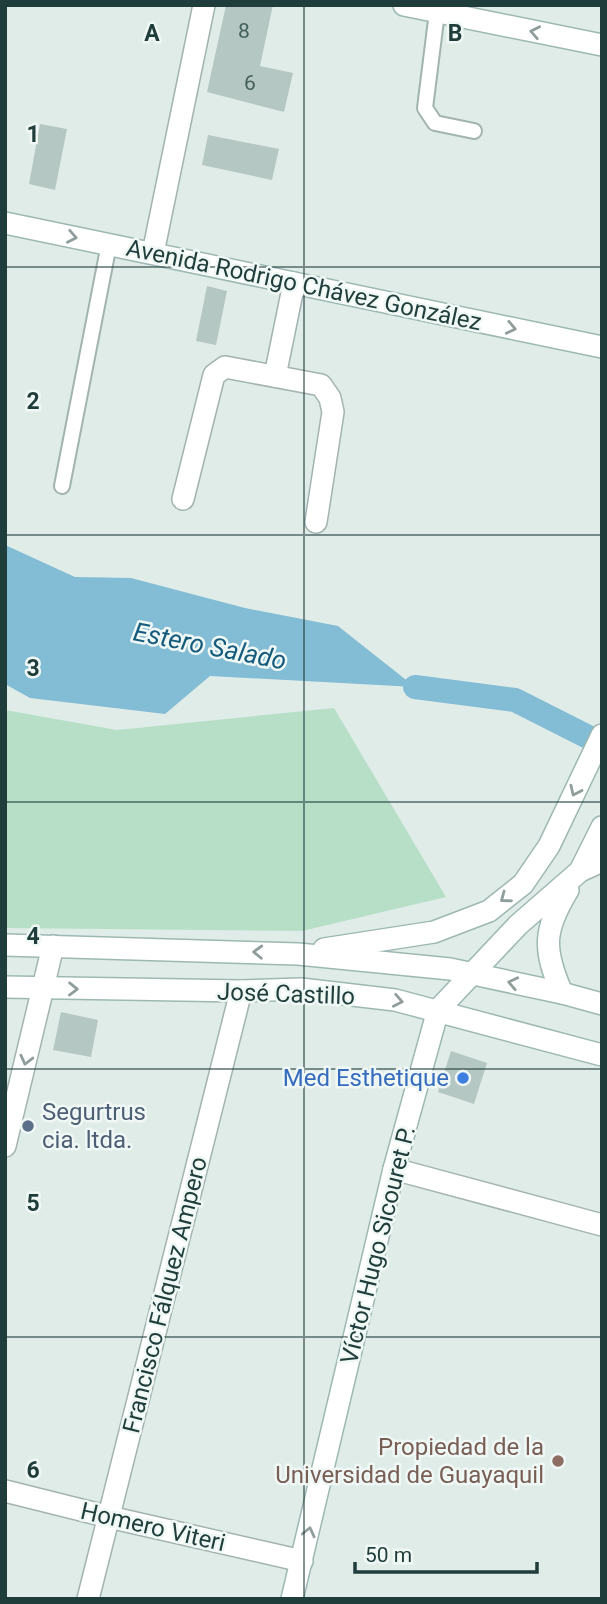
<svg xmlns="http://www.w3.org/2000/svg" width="607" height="1604" font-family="Roboto,sans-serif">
<rect width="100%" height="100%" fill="#e0ece8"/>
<polygon fill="#b7dfc8" points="334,708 446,897 302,931 5,928 5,710 117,730"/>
<polygon fill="#83bcd5" points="5,545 75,577 131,578 245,608 338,626 415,687 210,676 165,714 30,698 5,684"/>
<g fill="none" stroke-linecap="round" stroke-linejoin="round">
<polyline stroke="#83bcd5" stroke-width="24" points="415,687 515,700 602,744"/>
</g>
<g fill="#b5c7c2">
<polygon points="226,5 273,5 260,66 293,73 284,112 207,92"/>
<polygon points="40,124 67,129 55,190 29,184"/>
<polygon points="208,135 279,149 272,180 202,165"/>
<polygon points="207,286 227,291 216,345 196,341"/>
<polygon points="61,1012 98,1020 91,1057 53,1050"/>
<polygon points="451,1051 487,1063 474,1104 438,1092"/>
</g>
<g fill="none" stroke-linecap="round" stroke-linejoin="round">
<defs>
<g id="lane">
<polyline points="437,12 425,108 435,123 474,131"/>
<polyline points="62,486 109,244"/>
</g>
<g id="street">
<polyline points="153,253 204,5"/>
<polyline points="275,376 294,283"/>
<polyline points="183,499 214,375 225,367 321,385 330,398 333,412 316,522"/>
<polyline points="580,871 602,861"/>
<polyline points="5,1146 53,946"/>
<polyline points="394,1169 602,1225"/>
<polyline points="5,1491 109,1517 302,1561"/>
<polyline points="88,1599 241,991"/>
</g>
<g id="secondary">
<polyline points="404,5 602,45"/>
<polyline points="5,223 602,347"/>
<polyline points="5,945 298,954 450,969 562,993 602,1004"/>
<polyline points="324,949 434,932 489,911 523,884 549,846 602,735"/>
<polyline points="5,987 241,991 301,989 395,1000 602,1055"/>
<path d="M562,993C543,949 543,931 568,890"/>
<polyline points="292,1599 394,1169 438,1010 518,925 580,871 602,827"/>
</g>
</defs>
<use href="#lane" stroke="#a2b4b0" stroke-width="18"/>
<use href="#street" stroke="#a2b4b0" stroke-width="24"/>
<use href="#secondary" stroke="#9db8b3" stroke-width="24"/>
<use href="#lane" stroke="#fff" stroke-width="14"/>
<use href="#street" stroke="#fff" stroke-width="21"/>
<use href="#secondary" stroke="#fff" stroke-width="21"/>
</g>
<defs><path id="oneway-chevron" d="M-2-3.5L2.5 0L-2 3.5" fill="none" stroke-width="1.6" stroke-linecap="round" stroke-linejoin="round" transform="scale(1.75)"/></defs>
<g stroke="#8f9e9c">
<use href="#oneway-chevron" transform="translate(535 32) rotate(-169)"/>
<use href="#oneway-chevron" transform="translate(72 237) rotate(11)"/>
<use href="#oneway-chevron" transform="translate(511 328) rotate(12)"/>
<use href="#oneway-chevron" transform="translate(575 791) rotate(115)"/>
<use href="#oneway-chevron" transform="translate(505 898) rotate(143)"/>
<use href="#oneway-chevron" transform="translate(258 952) rotate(-178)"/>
<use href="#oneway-chevron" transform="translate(513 983) rotate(-168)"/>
<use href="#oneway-chevron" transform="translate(73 989) rotate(1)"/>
<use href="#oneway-chevron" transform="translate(398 1001) rotate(11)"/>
<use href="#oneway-chevron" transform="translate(26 1060) rotate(104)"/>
<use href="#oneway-chevron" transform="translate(309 1532) rotate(-77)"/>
</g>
<path fill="none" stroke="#1f3d3a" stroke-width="2" stroke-opacity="0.55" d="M304,5V1599M5,267H602M5,535H602M5,802H602M5,1069H602M5,1337H602"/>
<circle fill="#3f7fe0" stroke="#f0f8f6" stroke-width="2.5" cx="463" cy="1078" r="7"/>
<circle fill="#5c6f8a" stroke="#f0f8f6" stroke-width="2.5" cx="28" cy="1126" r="7"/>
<circle fill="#8d6e63" stroke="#f0f8f6" stroke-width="2.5" cx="558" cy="1461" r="7"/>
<g text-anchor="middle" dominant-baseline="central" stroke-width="5" stroke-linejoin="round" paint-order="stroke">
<g font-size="21" fill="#44605c">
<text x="244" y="31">8</text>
<text x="250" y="83">6</text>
</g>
<g font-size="24" fill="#1f3d3a" stroke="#f0f8f6">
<text transform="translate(304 285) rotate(12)">Avenida Rodrigo Chávez González</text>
<text transform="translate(286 994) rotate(2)">José Castillo</text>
<text transform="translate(378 1245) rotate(-76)">Víctor Hugo Sicouret P.</text>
<text transform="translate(165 1295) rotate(-76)">Francisco Fálquez Ampero</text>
<text transform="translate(153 1527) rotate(13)">Homero Viteri</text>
</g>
<g font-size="24" fill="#366cbe" stroke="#f0f8f6" text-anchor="end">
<text x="449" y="1078">Med Esthetique</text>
</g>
<g font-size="24" fill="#4e5e75" stroke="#f0f8f6" text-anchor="start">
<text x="42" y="1112">Segurtrus<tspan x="42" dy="28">cia. ltda.</tspan></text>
</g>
<g font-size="24" fill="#785e54" stroke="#f0f8f6" text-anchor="end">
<text x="544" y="1447">Propiedad de la<tspan x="544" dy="28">Universidad de Guayaquil</tspan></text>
</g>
<g font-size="26" font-style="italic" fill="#155b7d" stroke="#f0f8f6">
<text transform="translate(210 646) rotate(11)">Estero Salado</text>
</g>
</g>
<g font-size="23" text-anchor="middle" font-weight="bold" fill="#1f3d3a" stroke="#f0f8f6" stroke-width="5" stroke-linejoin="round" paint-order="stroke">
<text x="152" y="41">A</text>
<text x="455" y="41">B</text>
<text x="33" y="142">1</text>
<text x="33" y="409">2</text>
<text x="33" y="676">3</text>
<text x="33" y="944">4</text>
<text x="33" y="1211">5</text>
<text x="33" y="1478">6</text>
</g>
<rect width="607" height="1604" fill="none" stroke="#1f3d3a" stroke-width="14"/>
<path d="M355 1562v10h182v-10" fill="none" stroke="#1f3d3a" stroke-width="3.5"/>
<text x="365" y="1562" font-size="21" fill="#1f3d3a" stroke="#f0f8f6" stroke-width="5" paint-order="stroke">50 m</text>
</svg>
